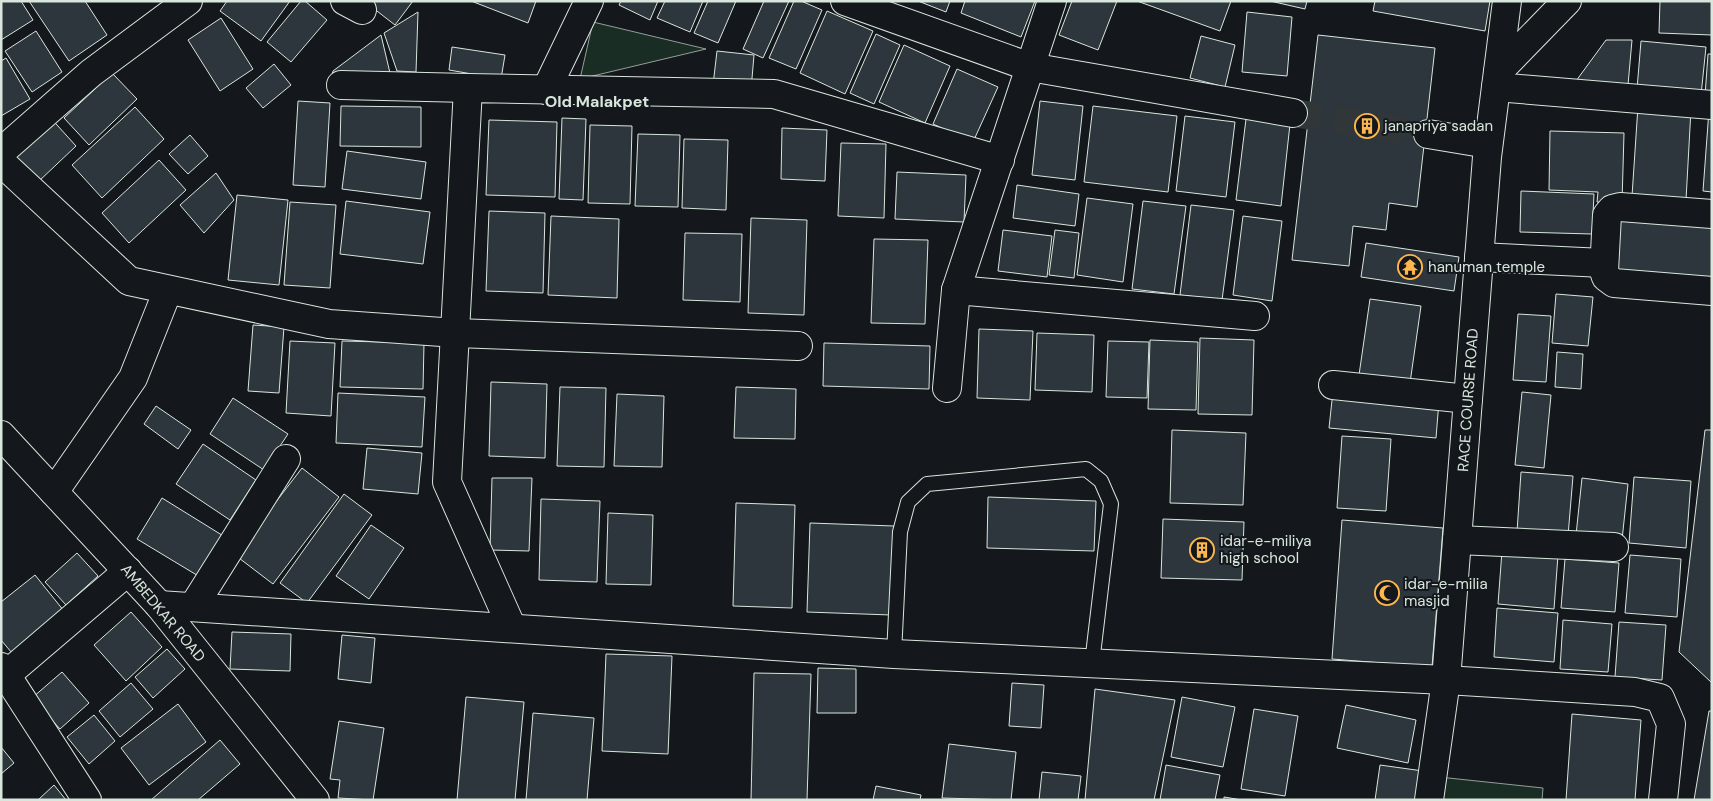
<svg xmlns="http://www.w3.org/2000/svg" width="1713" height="801" font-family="'DM Sans',sans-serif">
<rect width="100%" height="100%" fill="#14181c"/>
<g fill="#1a2d24" stroke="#939e99">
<polygon points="593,22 706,49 580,79"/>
<polygon points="1439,777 1543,788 1542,800 1437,800"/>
</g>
<g fill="#2c363c" stroke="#d8e6dc">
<polygon points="1,1 21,1 33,20 1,40"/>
<polygon points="29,1 85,1 107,35 69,61"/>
<polygon points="227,1 290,1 261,41 220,11"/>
<polygon points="301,1 305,1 327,20 291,62 267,42"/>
<polygon points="364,1 413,1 395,25"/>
<polygon points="471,1 536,1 528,23"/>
<polygon points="621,1 658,1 650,20 619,5"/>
<polygon points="665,1 703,1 690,32 657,18"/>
<polygon points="708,1 736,1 718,43 694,33"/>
<polygon points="764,1 789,1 763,58 743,49"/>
<polygon points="794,1 801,1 822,10 796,69 769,58"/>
<polygon points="918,1 950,1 946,12"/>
<polygon points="965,1 1035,1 1021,37 961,13"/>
<polygon points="1072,1 1117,1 1098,50 1059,35"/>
<polygon points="1137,1 1231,1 1220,31"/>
<polygon points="1270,1 1307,1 1305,9"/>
<polygon points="1375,1 1490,1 1485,31 1373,11"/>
<polygon points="1660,1 1712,1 1712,35 1659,33"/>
<polygon points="827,11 873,31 845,94 800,73"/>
<polygon points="418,12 416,72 397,71 384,33"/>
<polygon points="1247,12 1292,17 1287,76 1242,72"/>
<polygon points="221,18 253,69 220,91 188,40"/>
<polygon points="36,31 62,72 32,92 5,51"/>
<polygon points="876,34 900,45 874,104 850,93"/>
<polygon points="381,35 390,73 332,75 333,71"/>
<polygon points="1318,35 1435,48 1417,207 1389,203 1386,230 1353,226 1349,266 1292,260"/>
<polygon points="1201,36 1235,45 1225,87 1190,78"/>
<polygon points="1606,40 1632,40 1628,85 1576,81"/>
<polygon points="1641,41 1706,47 1701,95 1637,89"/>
<polygon points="904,45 950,66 925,123 879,102"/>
<polygon points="452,47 505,55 501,79 449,70"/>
<polygon points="717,51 754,55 751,90 713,85"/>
<polygon points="1708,54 1712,54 1712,97 1705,96"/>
<polygon points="6,58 30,99 1,116 1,61"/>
<polygon points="274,64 291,85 263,108 246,88"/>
<polygon points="957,69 998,87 973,142 933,124"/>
<polygon points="112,73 137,99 89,145 64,118"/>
<polygon points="298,101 330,103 325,187 293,185"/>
<polygon points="1040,101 1083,106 1075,180 1032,175"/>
<polygon points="341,106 421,107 421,147 340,146"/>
<polygon points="1093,106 1177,116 1168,192 1084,182"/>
<polygon points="1638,106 1691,109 1686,200 1632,196"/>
<polygon points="135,107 164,139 102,198 72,165"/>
<polygon points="1709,110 1712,110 1712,192 1703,191"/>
<polygon points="48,115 76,146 38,182 9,152"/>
<polygon points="1185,116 1235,122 1226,197 1176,191"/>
<polygon points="562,118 586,119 583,200 559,199"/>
<polygon points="1246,119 1290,124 1281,206 1236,200"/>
<polygon points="489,120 557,122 555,197 486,195"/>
<polygon points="590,125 632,126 630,204 588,203"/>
<polygon points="782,128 827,130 825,181 781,179"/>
<polygon points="1550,131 1624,133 1622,203 1597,202 1598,192 1549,190"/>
<polygon points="638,134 680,135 678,207 635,206"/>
<polygon points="190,135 208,156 188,174 169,154"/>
<polygon points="684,139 728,140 726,210 682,208"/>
<polygon points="841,143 886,144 884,218 838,216"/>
<polygon points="347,151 426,162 421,199 342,189"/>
<polygon points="159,160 186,190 129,243 102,213"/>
<polygon points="897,172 966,175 964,222 895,219"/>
<polygon points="216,173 234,200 204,233 180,205"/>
<polygon points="1017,185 1079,194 1075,226 1013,218"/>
<polygon points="1521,191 1594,194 1592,234 1520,232"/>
<polygon points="237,195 288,200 279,285 228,280"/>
<polygon points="1087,198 1133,204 1123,282 1077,275"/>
<polygon points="346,201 430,212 423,264 340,254"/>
<polygon points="1143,201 1186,206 1174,294 1132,289"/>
<polygon points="290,202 336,205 330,288 284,285"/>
<polygon points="1191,205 1234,210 1222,300 1180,295"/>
<polygon points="489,211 545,213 543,293 486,291"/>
<polygon points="551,216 619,219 617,298 548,295"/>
<polygon points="1243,216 1282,221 1272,301 1233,295"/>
<polygon points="751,218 807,220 804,315 748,313"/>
<polygon points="1619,220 1712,227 1712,281 1615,274"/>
<polygon points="1003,230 1052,236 1047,277 998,271"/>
<polygon points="1055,230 1079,233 1074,278 1049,275"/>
<polygon points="685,233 742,234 740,302 683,300"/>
<polygon points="874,239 928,240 925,324 871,323"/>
<polygon points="1366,243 1459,257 1454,291 1361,277"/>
<polygon points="1556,294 1593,297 1588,346 1552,343"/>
<polygon points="1370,299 1421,306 1410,383 1359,375"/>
<polygon points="1518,314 1551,316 1546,382 1513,380"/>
<polygon points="253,325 284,327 279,393 248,391"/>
<polygon points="979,329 1033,331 1030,400 977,398"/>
<polygon points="1037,333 1094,335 1092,392 1035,390"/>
<polygon points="1200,338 1254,340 1252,415 1198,414"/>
<polygon points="1150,340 1198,342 1196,410 1148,409"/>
<polygon points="290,341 335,343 331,416 286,413"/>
<polygon points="342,341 424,343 423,389 340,387"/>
<polygon points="1108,341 1149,342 1147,398 1106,397"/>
<polygon points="824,343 930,346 929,389 823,386"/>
<polygon points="1557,352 1583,354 1581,389 1555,387"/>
<polygon points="491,382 547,384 545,458 489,456"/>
<polygon points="560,387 606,388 604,467 557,466"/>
<polygon points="736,387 796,389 795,439 734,438"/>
<polygon points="1333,391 1439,401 1436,438 1329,428"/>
<polygon points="1522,392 1551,395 1544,468 1515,465"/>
<polygon points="338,393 425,397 422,447 336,443"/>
<polygon points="617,394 664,396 662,467 614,466"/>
<polygon points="233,398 288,434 264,470 210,434"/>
<polygon points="156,406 191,430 178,449 144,424"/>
<polygon points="1172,430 1246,433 1243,505 1170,503"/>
<polygon points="1705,430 1712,430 1712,683 1679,652"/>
<polygon points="1342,436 1391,439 1386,511 1337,508"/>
<polygon points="203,444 256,480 230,520 176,484"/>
<polygon points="367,448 422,453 418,494 363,489"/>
<polygon points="302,468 339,497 273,584 235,555"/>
<polygon points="1521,472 1573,476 1568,536 1517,532"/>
<polygon points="1634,477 1691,481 1686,548 1629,543"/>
<polygon points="492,478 532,478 529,551 490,550"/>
<polygon points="1582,478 1628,484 1622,540 1576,535"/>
<polygon points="344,494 372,515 307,603 280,583"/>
<polygon points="988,497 1096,501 1094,551 987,548"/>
<polygon points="162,498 225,537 200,577 137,539"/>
<polygon points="541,499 600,501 597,582 539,580"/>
<polygon points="736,503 795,505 792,608 733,606"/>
<polygon points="608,513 653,515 651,585 606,584"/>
<polygon points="1163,519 1244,522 1242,580 1161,578"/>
<polygon points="1342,520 1443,528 1432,667 1332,659"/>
<polygon points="810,523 894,526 891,615 807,612"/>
<polygon points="371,525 404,548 369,599 336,576"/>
<polygon points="1502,551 1558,555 1554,609 1498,604"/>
<polygon points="77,553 98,576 66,605 45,582"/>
<polygon points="1630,555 1681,559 1677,617 1625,613"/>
<polygon points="1565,559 1619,563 1615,612 1561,608"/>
<polygon points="35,575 64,611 12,653 1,640 1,602"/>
<polygon points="1497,608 1558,613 1554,662 1494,657"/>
<polygon points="131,612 162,647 126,681 94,645"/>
<polygon points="1563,620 1612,624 1608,672 1560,669"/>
<polygon points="1619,622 1666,625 1662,680 1615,677"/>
<polygon points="232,632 291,634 290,671 230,669"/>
<polygon points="342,635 375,638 371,683 338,679"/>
<polygon points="167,649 185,669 153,698 135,677"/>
<polygon points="606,654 672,656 668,754 602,751"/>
<polygon points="818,668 856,669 856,713 817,713"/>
<polygon points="62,672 89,703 60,729 32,698"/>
<polygon points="754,673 811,674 807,800 751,800"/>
<polygon points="131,683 153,709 120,737 99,711"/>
<polygon points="1012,683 1044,685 1041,728 1009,726"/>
<polygon points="1095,689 1175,700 1154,800 1085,800"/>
<polygon points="466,697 524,702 515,800 457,800"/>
<polygon points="1182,697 1235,707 1223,767 1171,757"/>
<polygon points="178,704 206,742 149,785 121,748"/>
<polygon points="1346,705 1416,720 1408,763 1337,748"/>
<polygon points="1254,709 1298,716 1285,796 1241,789"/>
<polygon points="1709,711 1712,711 1712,800 1694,800"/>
<polygon points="533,713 594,718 587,800 526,800"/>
<polygon points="1572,714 1641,720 1635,800 1566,800"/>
<polygon points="94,715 115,741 89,764 67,737"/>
<polygon points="339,721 384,728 373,800 338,798 340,780 330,779"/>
<polygon points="220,740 240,764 198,800 151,800"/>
<polygon points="949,744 1016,752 1011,800 942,798"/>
<polygon points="1,747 14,763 1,774"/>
<polygon points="1166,765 1220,775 1215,800 1160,800"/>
<polygon points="1380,765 1423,771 1418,800 1375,800"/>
<polygon points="1042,772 1081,776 1078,800 1039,800"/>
<polygon points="54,785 66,800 38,800"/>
<polygon points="876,786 921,795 920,800 873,800"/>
<polygon points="1224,797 1242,800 1224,800"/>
</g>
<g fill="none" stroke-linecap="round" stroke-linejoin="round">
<polyline stroke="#313739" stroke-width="28" stroke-dasharray="28 14" stroke-linecap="butt" points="1293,113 1428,134"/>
<defs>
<polyline id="lane" points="894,654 900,532 908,502 927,484 1086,469 1101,481 1111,504 1092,663"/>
<g id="street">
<polyline points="345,1 362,10"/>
<polyline points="845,1 1030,67 1293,113"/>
<polyline points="1498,72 1567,1"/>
<polyline points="341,85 468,88"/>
<polyline points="1496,87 1712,105"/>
<polyline points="546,90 589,1"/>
<polyline points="1428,134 1488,144"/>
<polyline points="1,152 91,73 188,1"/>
<polyline points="1,162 129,281 329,324 456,333 798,346"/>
<polyline points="1712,214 1620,207 1612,209 1607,215 1604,271 1606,277 1614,283 1712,291"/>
<polyline points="1479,257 1604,263"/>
<polyline points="956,290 1255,316"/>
<polyline points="1333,385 1468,399"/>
<polyline points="947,388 956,290 1052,1"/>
<polyline points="1,435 159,605 315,800"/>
<polyline points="54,492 133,378 168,290"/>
<polyline points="1457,540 1614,547"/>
<polyline points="159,605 894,654 1446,680 1635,692 1660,698 1671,724 1663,800"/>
<polyline points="193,607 286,459"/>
<polyline points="512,628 447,482 468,88 774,94 1000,160"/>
<polyline points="1,667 87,800"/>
<polyline points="6,675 128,571"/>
</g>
<polyline id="secondary" points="1429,800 1446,680 1487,157 1507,1"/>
</defs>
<use href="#lane" stroke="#d8e6dc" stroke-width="16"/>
<use href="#street" stroke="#d8e6dc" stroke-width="30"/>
<use href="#secondary" stroke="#d8e6dc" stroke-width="30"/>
<use href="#lane" stroke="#14181c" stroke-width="14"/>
<use href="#street" stroke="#14181c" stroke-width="28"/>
<use href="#secondary" stroke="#14181c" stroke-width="28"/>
</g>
<defs>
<symbol id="building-ring" viewBox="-11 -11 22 22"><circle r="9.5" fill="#14181c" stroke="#ffb74d" stroke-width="1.5"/><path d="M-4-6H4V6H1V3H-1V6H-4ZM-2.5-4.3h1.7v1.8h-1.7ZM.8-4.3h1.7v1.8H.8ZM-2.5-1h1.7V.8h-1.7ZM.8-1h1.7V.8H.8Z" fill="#ffb74d"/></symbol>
<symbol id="temple-ring" viewBox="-11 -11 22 22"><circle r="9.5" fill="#14181c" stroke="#ffb74d" stroke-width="1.5"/><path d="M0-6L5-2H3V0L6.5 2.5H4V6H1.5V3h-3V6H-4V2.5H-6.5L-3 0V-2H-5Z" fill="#ffb74d"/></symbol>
<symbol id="mosque-ring" viewBox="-11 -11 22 22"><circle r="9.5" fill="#14181c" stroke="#ffb74d" stroke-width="1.5"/><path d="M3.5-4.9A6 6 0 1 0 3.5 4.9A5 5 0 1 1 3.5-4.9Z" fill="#ffb74d"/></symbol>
</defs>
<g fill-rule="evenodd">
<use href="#building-ring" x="1353" y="112" width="28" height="28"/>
<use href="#temple-ring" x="1396" y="253" width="28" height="28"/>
<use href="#building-ring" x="1188" y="536" width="28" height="28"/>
<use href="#mosque-ring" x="1373" y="579" width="28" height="28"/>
</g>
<g text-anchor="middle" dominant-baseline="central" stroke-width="4" stroke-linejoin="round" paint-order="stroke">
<g font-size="15" fill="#d8e6dc" stroke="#14181c" text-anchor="start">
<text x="1384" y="126">janapriya sadan</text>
<text x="1428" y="267">hanuman temple</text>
<text x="1220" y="541">idar-e-miliya<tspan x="1220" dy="17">high school</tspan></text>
<text x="1404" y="584">idar-e-milia<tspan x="1404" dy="17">masjid</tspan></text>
</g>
<g font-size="15" fill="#d8e6dc" stroke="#14181c">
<text transform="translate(1468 400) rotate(-86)">RACE COURSE ROAD</text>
<text transform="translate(163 613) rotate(50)">AMBEDKAR ROAD</text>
</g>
<g font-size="16" font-weight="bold" fill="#d8e6dc" stroke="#14181c">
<text x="597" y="101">Old Malakpet</text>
</g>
</g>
<rect width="1713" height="801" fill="none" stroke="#d8e6dc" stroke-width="5"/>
</svg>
